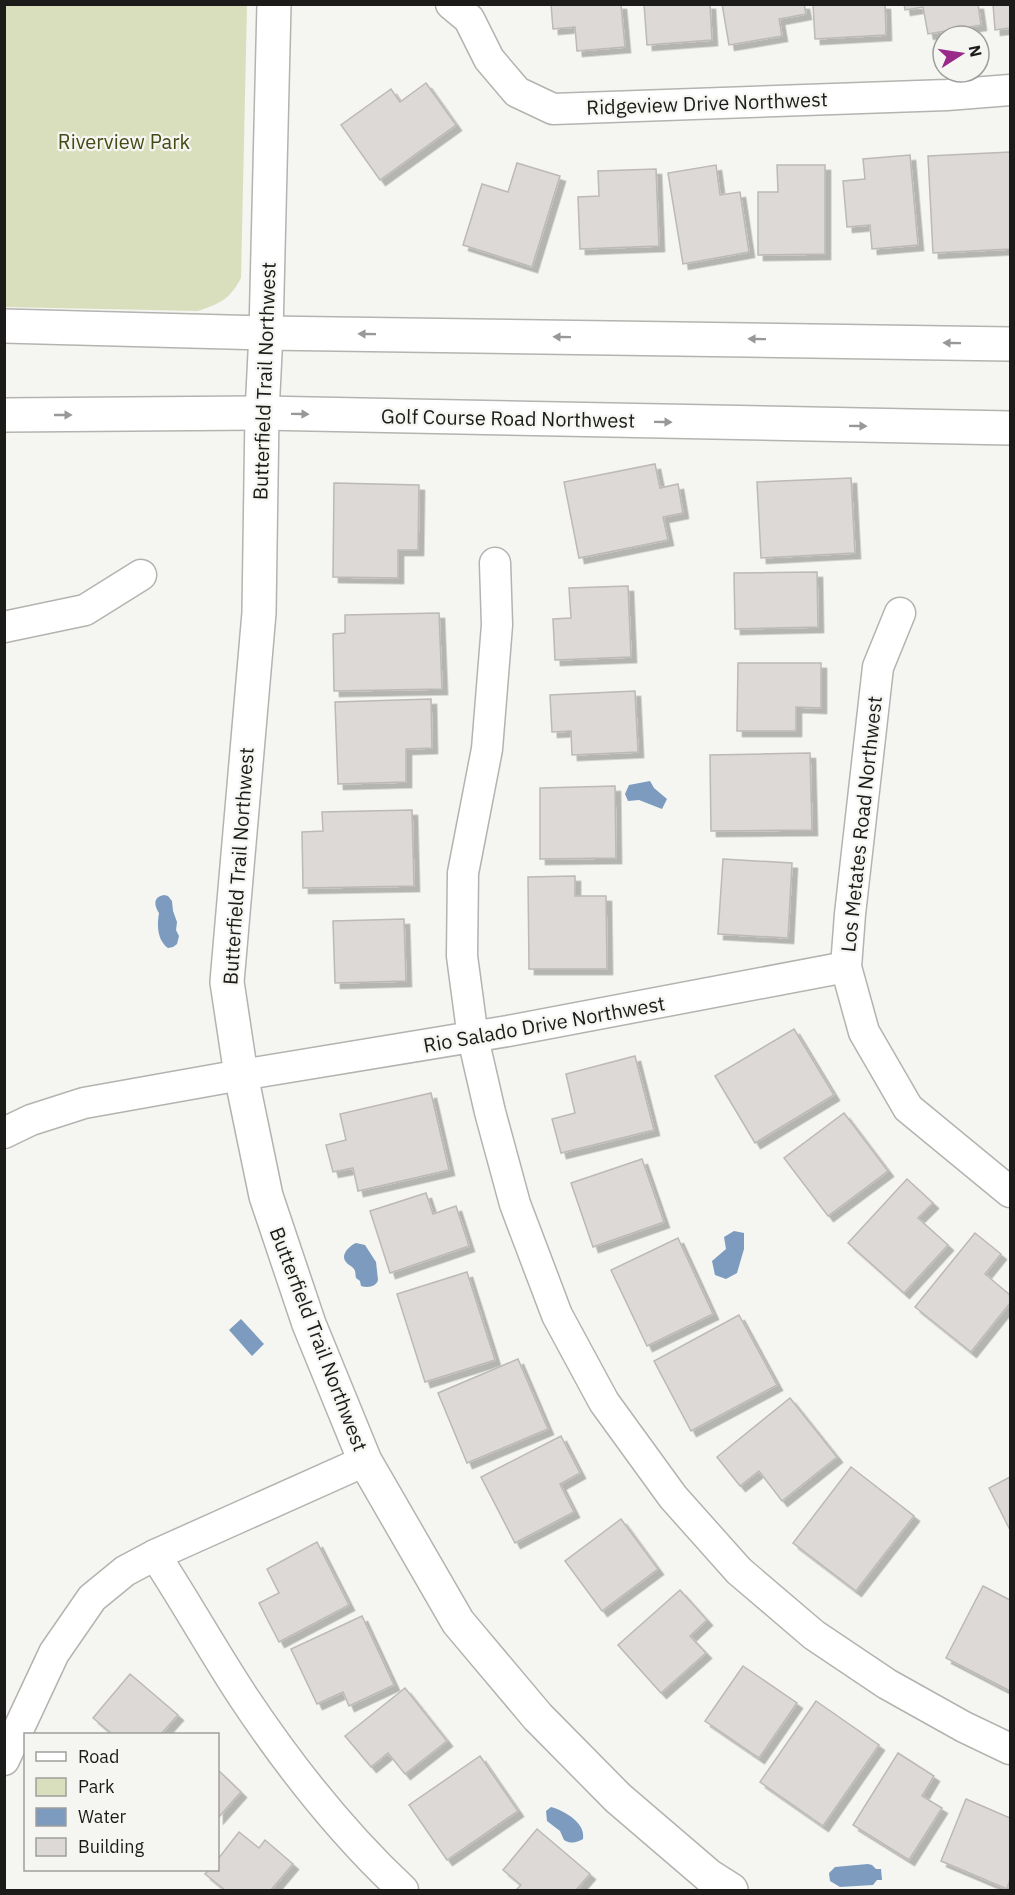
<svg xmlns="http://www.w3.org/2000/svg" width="1015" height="1895" font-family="'IBM Plex Sans',sans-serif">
<defs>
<filter id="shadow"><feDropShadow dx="5.5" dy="5.5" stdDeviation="0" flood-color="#0004"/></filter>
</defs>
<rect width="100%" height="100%" fill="#f5f5f2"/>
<path fill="#d9dfbd" d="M5,4L247,5L241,278C229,300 221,303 198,311L5,307Z"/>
<g fill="#7c9bbe">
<polygon points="650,781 654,788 667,799 662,809 639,800 628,801 625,794 629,785"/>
<path d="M164,895L168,896L172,901L173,911L177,922L176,930L179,936L177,944L173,947L168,948C157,940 157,925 159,913C154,905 153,897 164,895Z"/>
<polygon points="734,1231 744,1233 744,1249 737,1273 726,1279 715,1275 712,1261 726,1249 724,1237"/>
<path d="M356,1243L365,1245L376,1262L378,1280C376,1287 368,1288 361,1286L360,1281L356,1278C355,1274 356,1272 354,1269C352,1266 348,1265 346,1262C340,1255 349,1246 356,1243Z"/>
<polygon points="241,1319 264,1344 252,1356 229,1330"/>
<path d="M551,1807C565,1811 586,1823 583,1839C576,1843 571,1844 564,1840L560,1831L547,1821L546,1811Z"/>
<polygon points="868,1864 872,1865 876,1869 881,1869 882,1880 877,1880 873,1885 840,1887 830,1881 829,1873 835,1867"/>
</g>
<g fill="#dcd9d7" stroke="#bcb9b8" stroke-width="1.5" filter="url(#shadow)">
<polygon points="551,4 621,4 625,47 577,51 575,27 553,29"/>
<polygon points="644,4 710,4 712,40 647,45"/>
<polygon points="722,4 804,4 806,14 779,19 782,36 729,45"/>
<polygon points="813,4 885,4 886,35 815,39"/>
<polygon points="904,4 978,4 981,25 928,34 923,7 905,10"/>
<polygon points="993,4 1010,4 1010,28 995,30"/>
<polygon points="426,83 456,125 380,180 341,125 391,89 400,102"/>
<polygon points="1010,152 1010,249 933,253 928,156"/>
<polygon points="910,155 918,245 872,249 870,225 847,227 843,181 865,179 863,159"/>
<polygon points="517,163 560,176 532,267 463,245 482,184 508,192"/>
<polygon points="716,165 720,195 740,192 749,252 683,264 668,173"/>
<polygon points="777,165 825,165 825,254 758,255 758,192 778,192"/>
<polygon points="656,169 659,246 580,249 578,197 599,196 598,171"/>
<polygon points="655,464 660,488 678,484 683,513 663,517 668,540 579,558 564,482"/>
<polygon points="851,478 855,553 761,558 757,482"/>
<polygon points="334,483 419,485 418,550 398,550 398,578 333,577"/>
<polygon points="817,572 818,627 735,629 734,573"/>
<polygon points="628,586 631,657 555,660 553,619 571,618 569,588"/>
<polygon points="439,613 442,689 334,691 333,634 345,633 345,615"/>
<polygon points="738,663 821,663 821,708 796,707 796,731 737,731"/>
<polygon points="635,691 638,752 572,755 571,731 552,732 550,695"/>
<polygon points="431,699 432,748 406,749 406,782 338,784 335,702"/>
<polygon points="810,753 812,830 711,831 710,755"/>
<polygon points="615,786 616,858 540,859 540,788"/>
<polygon points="412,810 414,886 303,888 302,832 323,831 322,812"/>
<polygon points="723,859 792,863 788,938 718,934"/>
<polygon points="575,876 575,896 606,896 607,969 529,969 528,877"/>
<polygon points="404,919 406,981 335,983 333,921"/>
<polygon points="794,1029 834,1095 755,1143 715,1076"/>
<polygon points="635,1056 654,1130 561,1153 552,1119 575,1113 566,1074"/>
<polygon points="431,1093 449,1170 358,1191 353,1168 333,1172 326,1145 346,1140 340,1114"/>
<polygon points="844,1113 888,1171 828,1216 784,1158"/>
<polygon points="642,1159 664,1222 593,1247 571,1183"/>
<polygon points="907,1179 933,1203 918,1218 948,1245 904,1293 848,1243"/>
<polygon points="426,1193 433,1214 456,1206 469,1246 390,1273 370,1211"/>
<polygon points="975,1233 1001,1254 985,1274 1010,1295 1010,1303 971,1352 915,1307"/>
<polygon points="678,1238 713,1314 647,1346 611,1270"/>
<polygon points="467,1272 495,1360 425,1382 397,1294"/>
<polygon points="739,1315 777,1385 691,1431 654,1361"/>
<polygon points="518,1359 548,1429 467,1463 438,1393"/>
<polygon points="790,1398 837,1457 782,1501 759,1471 740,1486 717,1457"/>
<polygon points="561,1436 580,1473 560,1484 574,1512 515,1543 481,1477"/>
<polygon points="851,1467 914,1516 856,1591 793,1543"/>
<polygon points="1010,1477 1010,1530 989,1488"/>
<polygon points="621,1519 658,1569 602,1611 565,1561"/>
<polygon points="317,1542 349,1605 279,1642 259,1603 279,1593 267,1569"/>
<polygon points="983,1586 1010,1600 1010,1691 946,1658"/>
<polygon points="680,1590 707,1620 690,1636 706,1653 661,1693 618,1645"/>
<polygon points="362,1616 394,1685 349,1706 343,1692 317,1704 291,1649"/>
<polygon points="743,1666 797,1703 759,1758 705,1721"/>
<polygon points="130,1674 178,1715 161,1734 112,1734 93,1718"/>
<polygon points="405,1688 447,1741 405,1774 388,1753 371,1767 345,1736"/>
<polygon points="816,1701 879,1745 823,1826 760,1782"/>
<polygon points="898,1753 934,1776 922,1796 942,1808 909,1860 853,1825"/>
<polygon points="480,1756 518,1811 447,1860 409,1805"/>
<polygon points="218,1770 241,1792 218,1818"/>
<polygon points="966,1799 1010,1818 1010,1879 1007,1889 941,1861"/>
<polygon points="537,1829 590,1874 576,1890 516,1890 521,1885 503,1870"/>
<polygon points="239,1832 259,1848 265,1840 293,1864 271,1890 225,1890 205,1874 209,1870 218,1870 218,1859"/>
</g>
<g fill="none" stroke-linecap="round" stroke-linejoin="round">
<defs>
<g id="minor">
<polyline points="451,4 469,19 489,59 517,92 553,109 947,95 1010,90"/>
<polyline points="495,563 497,625 487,749 463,873 462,956 473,1038 490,1112 515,1204 557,1315 604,1402 673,1497 739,1571 814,1635 887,1684 964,1727 1010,1749"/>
<polyline points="900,613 878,667 850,914 846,967 864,1032 908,1108 1010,1192"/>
<polyline points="4,627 85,610 141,575"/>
<polyline points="4,1133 31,1120 84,1103 241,1075 508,1031 846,967"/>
<path d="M155,1555C186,1602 213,1651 244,1698C290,1767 343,1834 403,1890"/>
<polyline points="4,1760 54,1653 92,1598 125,1571 155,1555 365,1461"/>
</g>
<polyline id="tertiary" points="274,4 266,333 262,413 259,613 227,982 241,1075 266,1196 309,1324 365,1461 458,1622 538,1717 618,1798 709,1876 731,1890"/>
<g id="secondary">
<polyline points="4,326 266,333 1010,344"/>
<polyline points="4,415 262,413 1010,428"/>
</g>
</defs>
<use href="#minor" stroke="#b4b3b0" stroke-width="33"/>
<use href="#tertiary" stroke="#b4b3b0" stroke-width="36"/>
<use href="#secondary" stroke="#b4b3b0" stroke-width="36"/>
<use href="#minor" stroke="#fff" stroke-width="30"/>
<use href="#tertiary" stroke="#fff" stroke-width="33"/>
<use href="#secondary" stroke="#fff" stroke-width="33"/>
</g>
<defs><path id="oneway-solid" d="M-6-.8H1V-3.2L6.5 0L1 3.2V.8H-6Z" transform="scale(1.5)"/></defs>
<g fill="#999898">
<use href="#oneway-solid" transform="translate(367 334) rotate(-179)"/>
<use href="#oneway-solid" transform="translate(562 337) rotate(-179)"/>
<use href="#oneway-solid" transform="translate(757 339) rotate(-179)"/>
<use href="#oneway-solid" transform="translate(952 343) rotate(-179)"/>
<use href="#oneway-solid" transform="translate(300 414) rotate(1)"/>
<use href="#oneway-solid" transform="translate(63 415)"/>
<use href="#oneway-solid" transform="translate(663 422) rotate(1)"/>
<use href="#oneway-solid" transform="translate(858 426) rotate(1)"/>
</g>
<g text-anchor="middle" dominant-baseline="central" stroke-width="4.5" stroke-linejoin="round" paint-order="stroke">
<g font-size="20" fill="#1c1b1a" stroke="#f5f5f2">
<text transform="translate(707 103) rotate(-2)">Ridgeview Drive Northwest</text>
<text transform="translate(264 381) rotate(-88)">Butterfield Trail Northwest</text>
<text transform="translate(508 418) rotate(1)">Golf Course Road Northwest</text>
<text transform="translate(861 824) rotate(-84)">Los Metates Road Northwest</text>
<text transform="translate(238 866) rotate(-86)">Butterfield Trail Northwest</text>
<text transform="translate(544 1024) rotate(-10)">Rio Salado Drive Northwest</text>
<text transform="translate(319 1339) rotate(69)">Butterfield Trail Northwest</text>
</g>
<g font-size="20" fill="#454a15" stroke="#f5f5f2">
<text x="124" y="141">Riverview Park</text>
</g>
</g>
<rect width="1015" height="1895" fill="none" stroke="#1c1b1a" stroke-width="12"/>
<rect x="24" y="1733" width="195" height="138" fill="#f5f5f2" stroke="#9e9e9c" stroke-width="1.5"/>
<rect x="36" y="1752" width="30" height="9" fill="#ffffff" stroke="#9e9e9c" stroke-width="1.5"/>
<text x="78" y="1763" font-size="18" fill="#1c1b1a">Road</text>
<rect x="36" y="1778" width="30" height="18" fill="#d9dfbd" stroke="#9e9e9c" stroke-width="1.5"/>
<text x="78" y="1793" font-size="18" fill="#1c1b1a">Park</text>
<rect x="36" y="1808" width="30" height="18" fill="#7c9bbe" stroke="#9e9e9c" stroke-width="1.5"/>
<text x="78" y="1823" font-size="18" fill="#1c1b1a">Water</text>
<rect x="36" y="1838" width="30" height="18" fill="#dcd9d7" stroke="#9e9e9c" stroke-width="1.5"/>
<text x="78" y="1853" font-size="18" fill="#1c1b1a">Building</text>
<g transform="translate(961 54) rotate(78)"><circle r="28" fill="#f5f5f2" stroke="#9e9e9c" stroke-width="1.5"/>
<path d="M0-4.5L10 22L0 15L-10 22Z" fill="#992a8a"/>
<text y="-9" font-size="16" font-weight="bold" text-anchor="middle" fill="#1c1b1a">N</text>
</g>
</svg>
